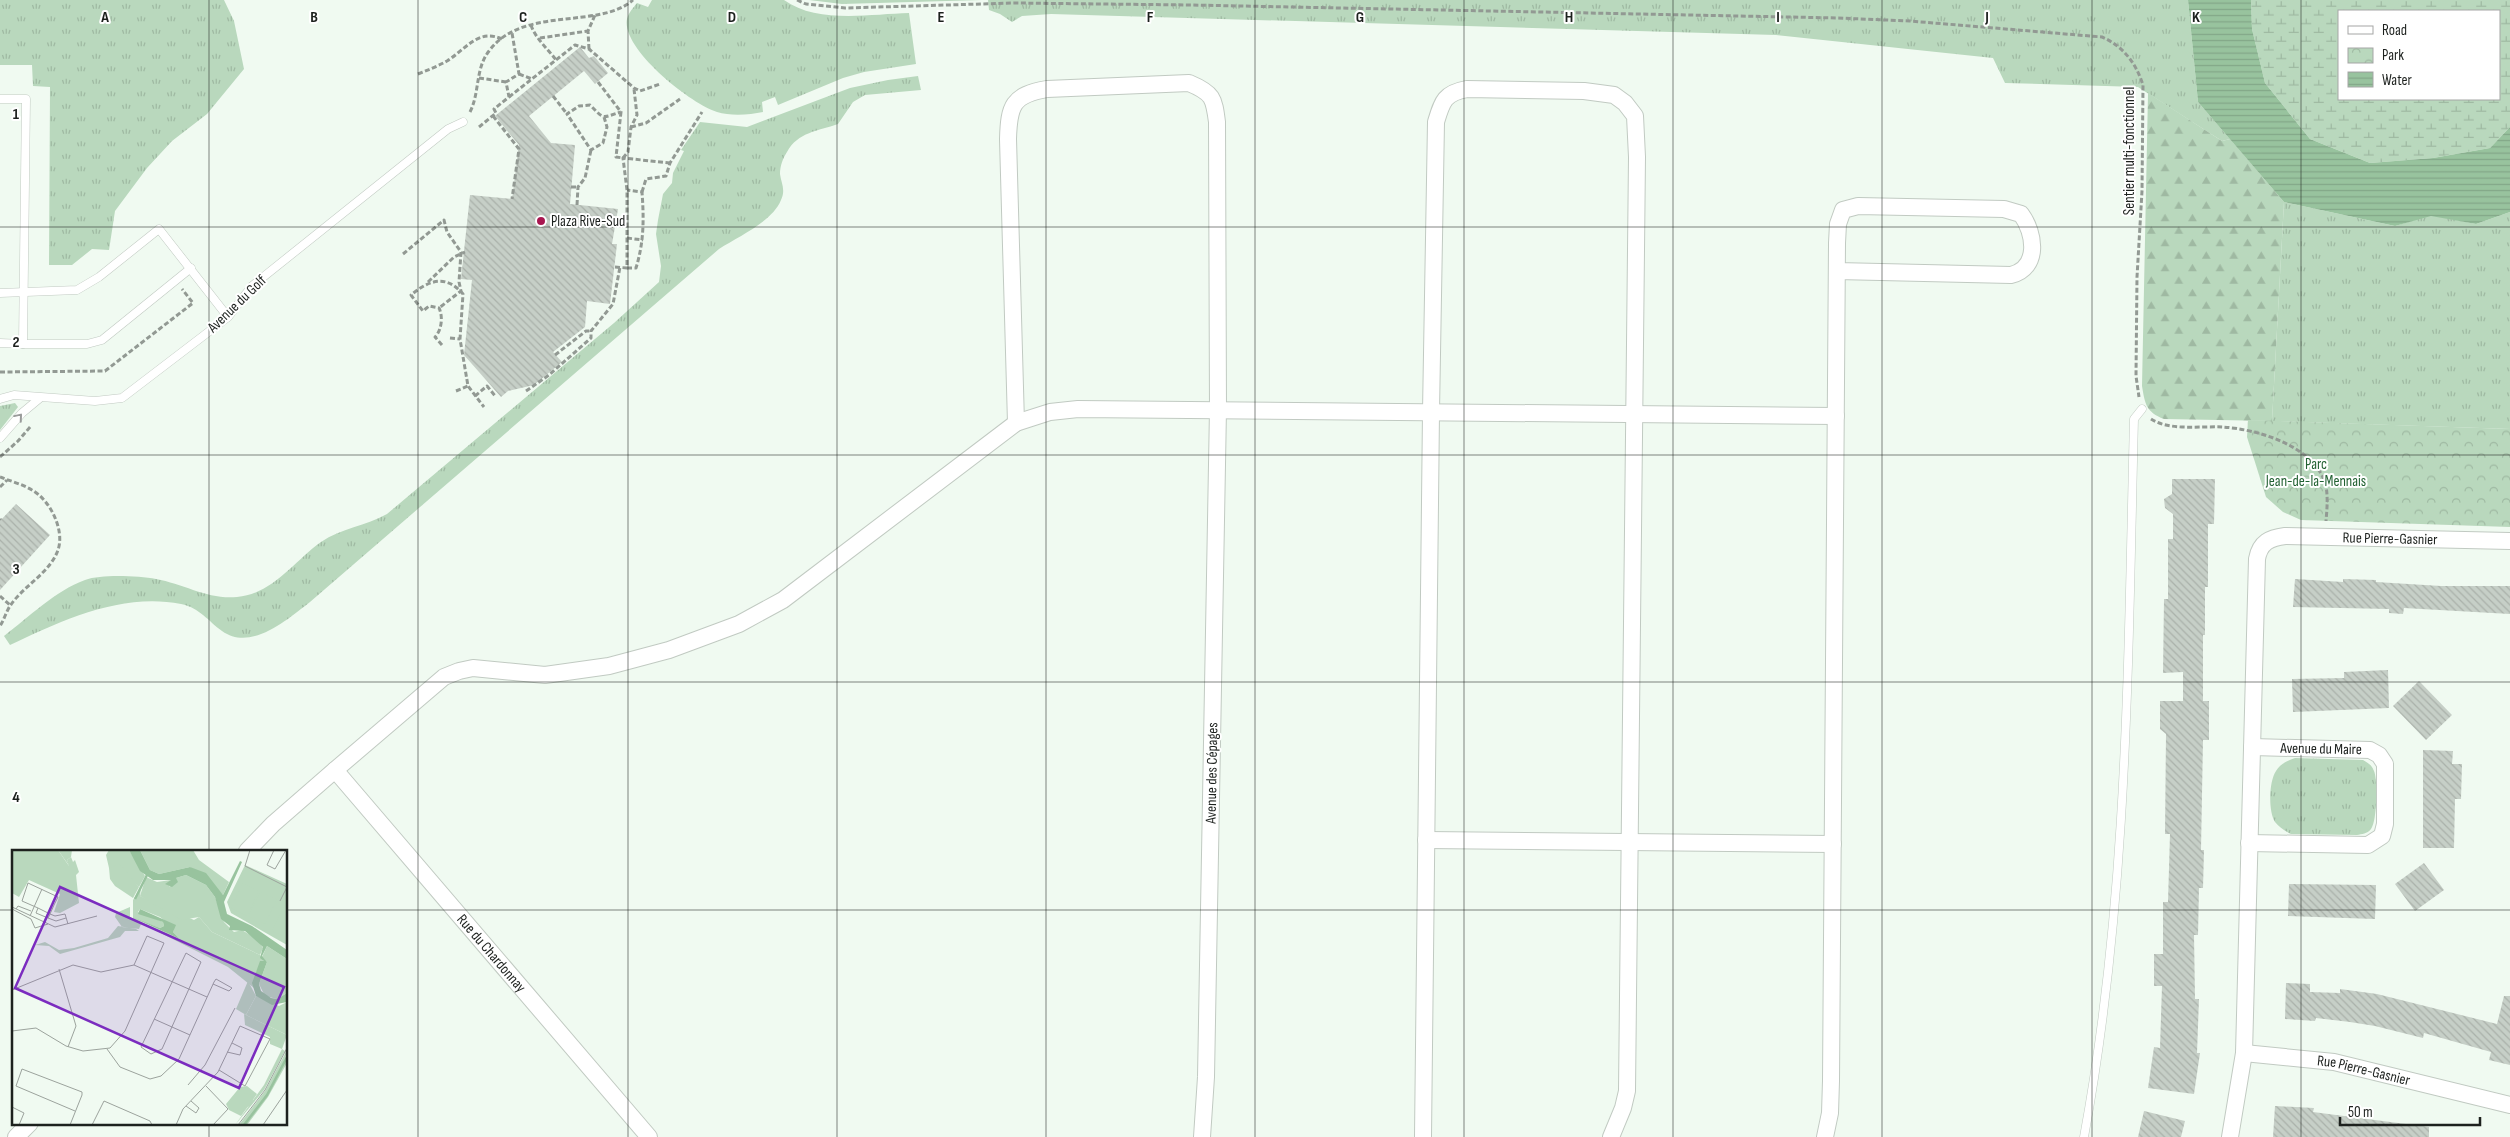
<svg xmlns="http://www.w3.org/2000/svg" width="2510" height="1137" font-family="'Sofia Sans Condensed',sans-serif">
<defs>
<pattern id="grass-tufts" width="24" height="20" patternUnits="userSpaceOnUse" patternTransform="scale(1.25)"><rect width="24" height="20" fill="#b9d8bd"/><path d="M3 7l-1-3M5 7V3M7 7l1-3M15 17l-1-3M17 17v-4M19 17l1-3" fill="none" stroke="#9fb9a2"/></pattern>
<pattern id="forest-firs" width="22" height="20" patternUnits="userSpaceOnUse" patternTransform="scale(1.25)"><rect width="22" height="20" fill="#b9d8bd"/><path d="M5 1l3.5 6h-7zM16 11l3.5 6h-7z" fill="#9fb9a2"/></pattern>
<pattern id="wetland-marsh" width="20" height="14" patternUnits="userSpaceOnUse" patternTransform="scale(1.25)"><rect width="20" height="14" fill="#b9d8bd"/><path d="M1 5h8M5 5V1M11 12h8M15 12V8" fill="none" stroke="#9fb9a2"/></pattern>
<pattern id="park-crowns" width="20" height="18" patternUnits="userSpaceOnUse" patternTransform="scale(1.25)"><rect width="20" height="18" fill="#b9d8bd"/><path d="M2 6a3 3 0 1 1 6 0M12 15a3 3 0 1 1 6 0" fill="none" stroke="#9fb9a2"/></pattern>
<pattern id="water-rules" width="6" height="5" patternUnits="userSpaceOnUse" patternTransform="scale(1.25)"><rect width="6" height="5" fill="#98c39e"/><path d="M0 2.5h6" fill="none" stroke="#83a788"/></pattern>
<pattern id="building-back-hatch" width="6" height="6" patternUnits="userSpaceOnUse" patternTransform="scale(1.25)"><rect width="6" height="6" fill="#c6cfc7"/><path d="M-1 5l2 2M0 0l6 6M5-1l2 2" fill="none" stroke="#aab1aa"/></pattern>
</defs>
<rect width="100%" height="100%" fill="#f0faf1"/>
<g fill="url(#grass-tufts)">
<polygon points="0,0 224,0 234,21 244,69 207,114 172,141 147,168 115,211 109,250 92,249 72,265 49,265 50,87 33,86 32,65 0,65"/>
<path d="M652,0H784C817,24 870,14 909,13L916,64L864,72L843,78L778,105L775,97L762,102L763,112C749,115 730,116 717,112C691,104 621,49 627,19C629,12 633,8 637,3L648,7Z"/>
<polygon points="809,0 982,0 842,4"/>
<polygon points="988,0 2188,0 2198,102 2230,139 2222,141 2138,87 2005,83 1993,58 1776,35 1051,14 1022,16 1012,22 1000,14 989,10"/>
<path d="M918,76L921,90L865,95L853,102L838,124C818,131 798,132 787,152C783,158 780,166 780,174C781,183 786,189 781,200C772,222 739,236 719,249L310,602C288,619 251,652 222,631C208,621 200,608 181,604C123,592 62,620 10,645L4,636C29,617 55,591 85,580C102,574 138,576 156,579C184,584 209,600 237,597C273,594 294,561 321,542C341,528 366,526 387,514L614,323L659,282L661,266L656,234L658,220L663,194L672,183L673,173L684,151L681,150L700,122L747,127L850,88L888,80Z"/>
<polygon points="2284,202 2395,226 2431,215 2476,224 2510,212 2510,429 2272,421"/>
<polygon points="15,403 18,407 0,430 0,406"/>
<path d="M2295,758L2363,760C2368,763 2372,765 2374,771C2378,780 2377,822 2371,829C2367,834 2362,834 2357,835L2291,834C2285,831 2279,827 2275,822C2268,811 2269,781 2276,771C2280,764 2287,761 2295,758Z"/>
</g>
<path fill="url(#forest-firs)" d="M2148,93L2222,141L2230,139L2284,202L2272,421L2164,419C2146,412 2145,404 2142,386Z"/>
<path fill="url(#wetland-marsh)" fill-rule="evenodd" d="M2251,0H2510V127L2490,148L2433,158L2370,163L2310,139L2265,83L2252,29ZM2339,11H2499V99H2339Z"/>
<polygon fill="url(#park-crowns)" points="2248,420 2510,429 2510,527 2301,520 2283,512 2266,497 2247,437"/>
<polygon fill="url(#water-rules)" points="2188,0 2251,0 2252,29 2265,83 2310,139 2370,163 2433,158 2490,148 2510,127 2510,212 2476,224 2431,216 2395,226 2284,202 2198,102"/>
<g fill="url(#building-back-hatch)">
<polygon points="580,47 589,58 594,56 608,73 595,84 584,71 529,116 551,143 575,145 570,204 618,209 612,244 617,244 610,304 587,301 585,327 553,352 562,362 534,385 508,391 501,397 464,355 472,280 461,279 470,195 512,199 519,145 495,116"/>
<polygon points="2172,479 2215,479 2214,524 2208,524 2208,587 2205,587 2205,635 2203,635 2203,701 2209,701 2209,740 2203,740 2201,850 2204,850 2203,888 2199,888 2198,935 2194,935 2195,999 2199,999 2197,1053 2200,1053 2194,1094 2148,1088 2154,1047 2160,1048 2162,986 2154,986 2154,954 2163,954 2163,902 2168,902 2170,834 2165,834 2166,734 2160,729 2160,701 2183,701 2183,672 2163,673 2164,599 2168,599 2168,539 2173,539 2173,514 2165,508 2164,499 2172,494"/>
<polygon points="16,504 50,535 0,590 0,521"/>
<polygon points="2295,579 2343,582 2343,579 2376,580 2376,582 2441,586 2510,586 2510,614 2404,608 2403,614 2389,613 2389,609 2293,607"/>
<polygon points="2388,670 2389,708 2293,712 2292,679 2344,678 2344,672"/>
<polygon points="2419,681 2452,715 2426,740 2393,706"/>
<polygon points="2423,750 2453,751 2452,764 2462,764 2461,799 2455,799 2454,848 2423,848"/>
<polygon points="2424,863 2444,890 2415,911 2395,884"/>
<polygon points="2289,884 2376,885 2375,919 2288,916"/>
<polygon points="2286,983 2310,984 2310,992 2340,993 2340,989 2377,994 2497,1024 2504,996 2510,996 2510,1065 2489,1060 2491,1052 2424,1033 2423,1038 2375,1026 2350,1022 2316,1018 2315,1021 2285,1019"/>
<polygon points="2275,1106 2314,1108 2313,1112 2429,1127 2429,1137 2273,1137"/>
<polygon points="2144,1111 2185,1121 2181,1137 2138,1137"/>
</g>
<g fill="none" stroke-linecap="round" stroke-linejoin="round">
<defs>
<g id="lane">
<polyline points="0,99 26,99 23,344 0,343"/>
<polyline points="0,293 77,290 99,277 159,229 228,317"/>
<polyline points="23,344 87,344 102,340 191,268"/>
<polyline points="0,399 14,395 95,401 122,398 228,317 252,286 448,129 463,122"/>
<polyline points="0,438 22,413 40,398"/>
<path d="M2084,1137C2128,900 2128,659 2134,419L2142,409"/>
</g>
<g id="street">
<path d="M1016,423L1008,139C1009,106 1012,95 1047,89L1189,83C1213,93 1214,98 1217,122L1218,409L1206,1077L1202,1137"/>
<path id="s1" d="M335,770L649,1137"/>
<polyline points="1426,840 1833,844"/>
<polyline points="2249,843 2368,845 2382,836 2385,824 2385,764 2379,755 2370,750 2252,747"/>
<polyline points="247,851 273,824 335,770 444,677 459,671 473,668 545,675 609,666 669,650 739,624 783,600 1016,423 1050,412 1078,409 1836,416"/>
<path id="s2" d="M2244,1053L2334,1062L2510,1105"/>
<polyline points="16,1137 30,1123"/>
<path d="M1423,1137L1431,412L1436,122C1442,102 1444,93 1467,89L1584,91L1614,95L1625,103L1635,116L1637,157L1627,1091L1623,1108L1611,1137"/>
<path d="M1825,1137L1830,1113L1831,1081L1837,243L1838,224L1843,210L1858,206L2004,209L2021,214C2035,233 2040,268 2011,275L1837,271"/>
<path id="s3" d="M2230,1137L2244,1053L2257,559C2260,542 2270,538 2285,536L2510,541"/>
</g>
</defs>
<use href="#lane" stroke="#c1cac2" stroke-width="9"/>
<use href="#street" stroke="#c1cac2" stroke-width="18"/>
<g stroke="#929993" stroke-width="3" stroke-dasharray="5 2.5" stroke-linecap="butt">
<path d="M797,0L806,4L845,8L1015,3L1192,5L1838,18L1910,21L2102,37C2123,46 2136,63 2143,85L2142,191L2137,277L2136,376L2139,397"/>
<path d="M531,25C535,38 548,49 556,60"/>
<polyline points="540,38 588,31"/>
<polyline points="589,49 588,31 595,15"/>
<path d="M418,74C428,70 438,66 447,61C465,50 478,28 502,39"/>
<polyline points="519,74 532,79"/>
<polyline points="479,78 506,82"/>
<polyline points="598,82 621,112 616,157 623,158 628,152 631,127 637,115 634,89"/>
<polyline points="553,96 567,114"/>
<polyline points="509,97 575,45 589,49 634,88 640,91 660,84"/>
<path d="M470,112C480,92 475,69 489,51C523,5 599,30 633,0"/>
<polyline points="493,116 519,149 512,199"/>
<path d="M604,117L607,127L603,143L591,150L567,114L579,106L590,105C605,120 601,118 621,112"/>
<polyline points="479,127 496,113 494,109 509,97 506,82 519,74 512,33"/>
<polyline points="631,127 646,123 680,99"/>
<polyline points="571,187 578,187"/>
<polyline points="642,192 646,179 666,176 670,163 702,112"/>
<polyline points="577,205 578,187 585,178 591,150"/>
<polyline points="627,238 643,240"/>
<polyline points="403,254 444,220 447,232 461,252 459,282 461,291 439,308"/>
<polyline points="615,267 627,268 627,190 623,158 670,163"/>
<path d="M627,268H636C644,242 644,219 642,192L627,190"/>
<polyline points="428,282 454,257 465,252"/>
<polyline points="450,338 460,339"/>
<path d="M442,345L435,337C442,330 443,316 439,308L429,306L423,311L411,295C429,280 446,274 463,294L460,339L468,386L484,407"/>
<polyline points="555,355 586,331 591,331"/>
<polyline points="0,372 105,371 193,303 182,289"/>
<polyline points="456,391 468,386"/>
<polyline points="526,391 549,375 591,338 591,331 613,304 620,267"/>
<polyline points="475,396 487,386 496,397"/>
<path d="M2151,419C2169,431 2200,426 2222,427C2257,429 2316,446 2326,486C2328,498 2327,509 2326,521"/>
<polyline points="0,457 18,441 31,426"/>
<path d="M0,477C10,481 22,484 32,490C50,500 65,530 58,550C50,573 23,586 10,606C6,612 4,620 0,626"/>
<polyline points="0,487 7,480"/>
<polyline points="0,519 1,520"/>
<polyline points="0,596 10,605"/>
</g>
<use href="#lane" stroke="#fff" stroke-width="8"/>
<use href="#street" stroke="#fff" stroke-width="16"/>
</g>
<defs><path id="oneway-chevron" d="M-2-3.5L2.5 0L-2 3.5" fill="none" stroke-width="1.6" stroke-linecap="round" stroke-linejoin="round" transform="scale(1.25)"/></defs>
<use stroke="#999b9a" href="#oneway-chevron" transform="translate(19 417) rotate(-50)"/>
<path fill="none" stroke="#1d211e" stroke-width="1" stroke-opacity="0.55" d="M209,0V851M418,0V1137M628,0V1137M837,0V1137M1046,0V1137M1255,0V1137M1464,0V1137M1673,0V1137M1882,0V1137M2092,0V1137M2301,0V1137M0,227H2510M0,455H2510M0,682H2510M0,910H14M286,910H2510M209,1123V1137"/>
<circle fill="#a81750" stroke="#fff" stroke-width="2" cx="541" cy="221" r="5"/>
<g text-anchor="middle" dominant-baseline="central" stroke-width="4" stroke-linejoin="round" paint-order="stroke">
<g font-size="15" fill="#1d211e" stroke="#fff">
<text transform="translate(2129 151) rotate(-90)">Sentier multi-fonctionnel</text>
<text transform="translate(237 304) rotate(-44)">Avenue du Golf</text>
<text stroke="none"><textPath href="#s3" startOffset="724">Rue Pierre-Gasnier</textPath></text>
<text transform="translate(2321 749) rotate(1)">Avenue du Maire</text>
<text transform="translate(1212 773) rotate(-89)">Avenue des Cépages</text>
<text stroke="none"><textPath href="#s1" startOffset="241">Rue du Chardonnay</textPath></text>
<text stroke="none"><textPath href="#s2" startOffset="121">Rue Pierre-Gasnier</textPath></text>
</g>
<g font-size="15" fill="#1d211e" stroke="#fff" text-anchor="start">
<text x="551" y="221">Plaza Rive-Sud</text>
</g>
<g font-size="15" fill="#226132" stroke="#fff">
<text x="2316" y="464">Parc<tspan x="2316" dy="17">Jean-de-la-Mennais</tspan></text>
</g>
</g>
<g transform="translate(12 850)">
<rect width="275" height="275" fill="#f0faf1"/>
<path d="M0,0H46L57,16L55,10L59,7L61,12L63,10L67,22L64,25L67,53L48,63L42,62L48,44L17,30L7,47L0,43ZM97,0H117L133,26L127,37L115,25L97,18L94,5ZM129,37L128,46L182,70L187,67L200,82L248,105L252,111L244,122L242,138L216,117L121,69V50ZM128,59L148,67L162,78L161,82L168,89L123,69L148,78L152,76L151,72L126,62ZM118,57V67L129,74L127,79L110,77L103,67L104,63ZM106,76L124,79L127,81H113L108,87L48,104L37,96L23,95L33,92L47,100L62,98L96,88ZM244,146L267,156L275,152V185L234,165Z" fill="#b9d8bd" fill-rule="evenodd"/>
<path d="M46,0H60L59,7L55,10L58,17ZM108,14L127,37L121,48L103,36L98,29L97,18ZM236,131L244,146L234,165L224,159ZM270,199L273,201L252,240L223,275L252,235ZM275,200L272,212L275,209V213L256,247L235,275H227L253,241Z" fill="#b9d8bd"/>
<path d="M128,0H181L187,10L217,32L211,45L178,17L147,24L138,20ZM174,25L194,35L203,47L212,72L222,82L230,80L246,90L251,98L248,105L200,82L187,67L169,70L128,46L134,27L145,32L159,30L157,37L164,28ZM255,96L275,109V143L265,149L253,146L247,134L255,112L250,107Z" fill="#b9d8bd"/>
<path d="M233,15L275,34V95L219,63L215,52ZM232,164L275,185L270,199L258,194V187L233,175ZM235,236L245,244L229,266L217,260L214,254L228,237Z" fill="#b9d8bd"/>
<path d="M231,33L247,41L235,66L219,58ZM248,42L265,49L253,74L236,66ZM274,53H275V88L260,81ZM227 250a7 7 0 1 1 14 0a7 7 0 1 1-14 0Z" fill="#b9d8bd"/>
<path d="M117,0H128L138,20L147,24L178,17L194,23L211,45L228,11L230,12L212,52L215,64L240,76L275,100V109L255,96L250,106L255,112L247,134L249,141L259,148L265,149L275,143V152L260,155L244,146L240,133L248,111H252L248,108L251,97L233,81L217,80L218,76L209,69L203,47L194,35L174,25L164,28L166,32L160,37L153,34L159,30H141L128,21ZM128,59L164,75L161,82L168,89L122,68L148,78L152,76L151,72L126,64Z" fill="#98c39e"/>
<path fill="none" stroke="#98c39e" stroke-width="2.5" d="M123,49L135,25M232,275L255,245L275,207"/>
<path fill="none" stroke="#9ca39d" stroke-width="1" d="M238,0L233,16L275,37L268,51M262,0L255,15L263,19L274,0M0,57L43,77L85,66M26,58L24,63L36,68L38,64L42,55L46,47L16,33L10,51L26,58L38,64L43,66L53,64L56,74M0,59L19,69L23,78L36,74M4,59L6,56L19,61M18,66L30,39M36,68L44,71L54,68M174,103L189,112L150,199L139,204L129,197ZM47,119L64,176L56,197M0,140L61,115L89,122L122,115L195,147M142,169L178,185M0,181L24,178L54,196L71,201L98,198L113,181L152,93L135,86L122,115M95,199L108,217L138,229L149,226L167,209L202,132L204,129L220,138L217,141L201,134M215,202L228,205L230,198L220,193M176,235L193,215L223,158M194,236L216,259L201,275M174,256L184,263L187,258L179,251M0,257L12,263L7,275M58,275L70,245V242L10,219L4,236L63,261M80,275L92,251L138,271L140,275M164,275L171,259L206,222L228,176L258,189L233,236L207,220M226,275L253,240L275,198M251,275L275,240"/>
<path fill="#7b2cbf" fill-opacity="0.15" stroke="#7b2cbf" stroke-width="2.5" d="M48,37L272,137L227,238L3,138Z"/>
<rect width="275" height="275" fill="none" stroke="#1d211e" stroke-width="2.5"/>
</g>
<g font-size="16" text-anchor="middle" font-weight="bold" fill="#1d211e" stroke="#fff" stroke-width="4" stroke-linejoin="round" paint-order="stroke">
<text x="105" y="22">A</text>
<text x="314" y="22">B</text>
<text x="523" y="22">C</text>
<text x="732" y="22">D</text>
<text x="941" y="22">E</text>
<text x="1150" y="22">F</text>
<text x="1360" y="22">G</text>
<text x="1569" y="22">H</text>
<text x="1778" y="22">I</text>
<text x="1987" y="22">J</text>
<text x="2196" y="22">K</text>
<text x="16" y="119">1</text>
<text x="16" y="347">2</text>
<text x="16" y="574">3</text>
<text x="16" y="802">4</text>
</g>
<rect x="2338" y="10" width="162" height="90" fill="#ffffff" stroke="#a5a6a5"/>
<rect x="2348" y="26" width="25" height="8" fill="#ffffff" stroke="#a5a6a5"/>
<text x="2382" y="35" font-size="15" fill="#1d211e">Road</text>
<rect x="2348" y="48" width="25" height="15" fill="url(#park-crowns)" stroke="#a5a6a5"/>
<text x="2382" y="60" font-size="15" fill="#1d211e">Park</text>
<rect x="2348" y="72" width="25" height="15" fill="url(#water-rules)" stroke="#a5a6a5"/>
<text x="2382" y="85" font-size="15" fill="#1d211e">Water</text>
<path d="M2340 1117v8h140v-8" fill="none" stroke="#1d211e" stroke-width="2.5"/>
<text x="2348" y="1117" font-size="15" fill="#1d211e" stroke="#ffffff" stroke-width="4" paint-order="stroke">50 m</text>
</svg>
